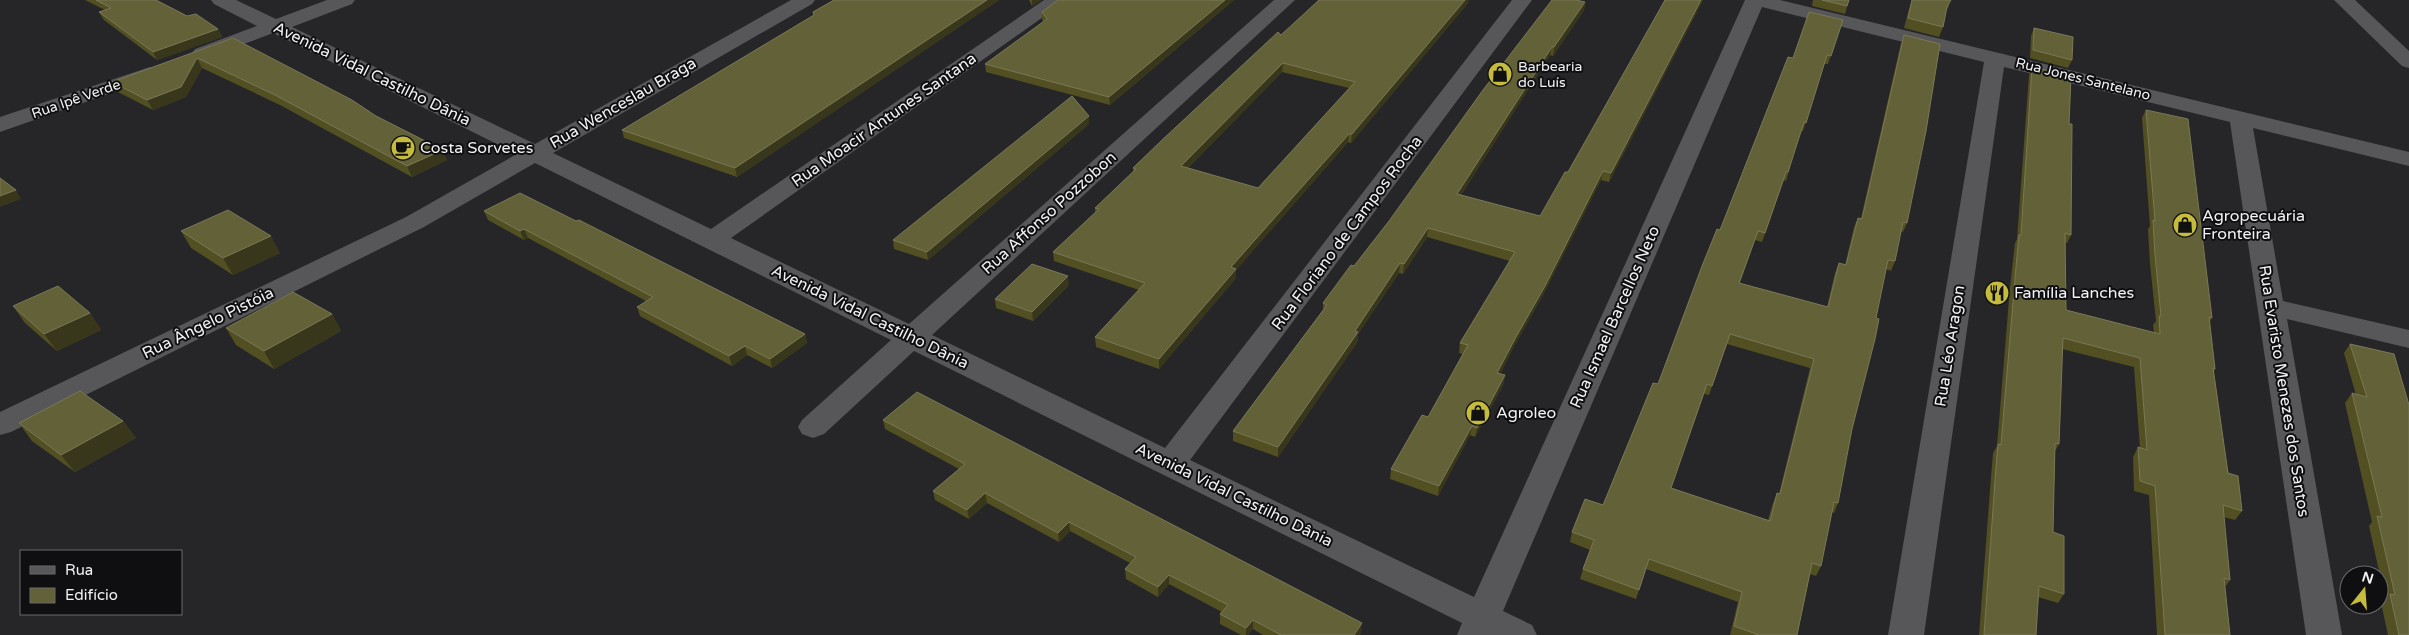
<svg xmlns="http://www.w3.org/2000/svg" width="2409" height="635" font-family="'Varela Round',sans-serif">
<rect width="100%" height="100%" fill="#262629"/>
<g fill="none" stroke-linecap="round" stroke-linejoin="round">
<g fill="#575759" fill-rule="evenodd">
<polygon points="211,0 236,0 276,19 327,0 355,0 352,4 292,27 535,144 791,0 815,0 812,4 553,153 711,229 1044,0 1067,0 731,238 909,324 1274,0 1295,0 932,335 1165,448 1512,0 1532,0 1190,460 1474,597 1745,0 1780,0 2409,152 2409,166 2253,128 2283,301 2409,330 2409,348 2287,319 2342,635 2306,635 2230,122 2004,67 1924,635 1888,635 1984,62 1762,7 1503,611 1532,625 1537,635 1457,635 1462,623 914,351 824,434 813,438 802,434 798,427 802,420 891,340 535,163 424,227 11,432 0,435 0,412 406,217 517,154 273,33 209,57 202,59 195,57 192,53 195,49 257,26 214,4"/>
<polygon points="2334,0 2355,0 2409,51 2409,68 2402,66"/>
<polygon points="150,67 157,69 161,73 157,77 0,132 0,117"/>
</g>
</g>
<g fill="#524f22" fill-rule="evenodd">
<polygon points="85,0 156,0 187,16 218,29 222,37 157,60 104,20 99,12 105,10"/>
<polygon points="834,0 999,0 737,177 624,138 622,130 814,15 813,12"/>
<polygon points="1029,0 1041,0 1032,6"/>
<polygon points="1058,0 1234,0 1110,105 986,72 985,64 1044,22 1042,20 1042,12"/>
<polygon points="1665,0 1703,0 1609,182 1601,180 1543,295 1514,346 1500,374 1505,375 1503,385 1475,437 1470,435 1438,496 1390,479 1391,469 1428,417 1463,354 1459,353 1460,343 1510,261 1427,237 1403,274 1399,273 1358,334 1358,341 1278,457 1233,441 1233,431 1323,310 1323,303 1354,266 1585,2 1584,10 1553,56 1550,55 1461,195 1540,216 1568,172"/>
<polygon points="1813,0 1849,0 1845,14 1812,6"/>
<polygon points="1912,0 1949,6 1946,11 1943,27 1939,37 1904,28 1909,9"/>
<path d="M1468,3L1351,143L1348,142L1236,270V278L1159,369L1096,347L1095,337L1139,290L1054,261L1053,252L1095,213V208L1133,172V168L1281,35ZM1282,72L1349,88L1258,188L1188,168Z"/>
<path d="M1843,20L1828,64H1824L1803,131H1801L1786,181L1784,180L1762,242L1755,240L1740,283L1827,307L1835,273L1839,263L1845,265L1854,227L1858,218H1861L1901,43L1904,35L1907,223L1903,232L1901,231L1895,261L1891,271L1886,269L1852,429L1838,503L1834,513L1832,512L1821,566L1816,576L1810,574L1797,635H1730L1738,602L1646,569L1636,599L1580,579L1583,569L1590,550L1570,542L1572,532L1603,505L1658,384L1720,230L1793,58ZM1727,344L1810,368L1779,494L1777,493L1773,503L1768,520L1671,488L1704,394L1709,395Z"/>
<polygon points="2034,28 2072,60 2068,68 2030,58 2031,36"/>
<polygon points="233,38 447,160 412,177 280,105 202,68 186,97 153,110 118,92 112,82"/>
<polygon points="2032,67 2069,124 2071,235 2067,243 2065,243 2066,310 2154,333 2153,325 2156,321 2150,264 2148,229 2150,226 2142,118 2146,110 2212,318 2210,321 2215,369 2214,372 2228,473 2242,511 2235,520 2224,517 2230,580 2225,587 2230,635 2157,635 2149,495 2134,491 2133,457 2138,447 2140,448 2134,367 2062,349 2059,444 2055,451 2053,532 2064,594 2058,603 2038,597 2036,635 1979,635 1991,477 1993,453 1997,446 2010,287 2015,243 2017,239 2029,75"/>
<polygon points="1089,124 928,260 894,249 893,240"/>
<polygon points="484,211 576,221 805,334 807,343 772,368 747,355 732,366 640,316 637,307 646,301 528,238 524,240 488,220"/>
<polygon points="181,231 280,253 233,275 191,248"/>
<polygon points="1069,285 1033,321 996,308 995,299"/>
<polygon points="13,306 90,313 101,330 57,351 25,323"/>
<polygon points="332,314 341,331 274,369 236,345 226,328"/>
<polygon points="2350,344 2394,354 2409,635 2388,635 2381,603 2385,598 2369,526 2372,522 2345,403 2352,393 2356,395 2344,353"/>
<polygon points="883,420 1361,633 1359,635 1263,635 1253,629 1248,635 1241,635 1220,624 1220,614 1222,612 1169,584 1158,597 1126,579 1125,569 1130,563 1070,531 1059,542 987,503 969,519 935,500 933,491 959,469 885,429"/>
<polygon points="123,421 136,438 75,472 32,441 19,423"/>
</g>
<g fill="#39371b">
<polygon points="987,0 999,0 737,177 735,168"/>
<polygon points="1032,0 1041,0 1032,6"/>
<polygon points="1225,0 1234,0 1110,105 1109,97"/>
<polygon points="1465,0 1469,0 1468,3 1351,143 1352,134"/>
<polygon points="1701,0 1703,0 1609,182 1611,173"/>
<polygon points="1585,2 1584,10 1553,56 1554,47"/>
<polygon points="218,29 222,37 157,60 153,52"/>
<polygon points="1552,47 1550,55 1456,203 1457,194"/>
<polygon points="197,58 202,68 186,97 153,110 147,100"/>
<polygon points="1283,63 1282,72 1181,175 1181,166"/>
<polygon points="1089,116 1089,124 928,260 927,252"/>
<polygon points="1349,134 1348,142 1236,270 1236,278 1159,369 1159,359 1231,267"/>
<polygon points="443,150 447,160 412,177 407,166"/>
<polygon points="1603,171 1601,180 1543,295 1514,346 1496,382 1497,373"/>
<polygon points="16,190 21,199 0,207 0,196"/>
<polygon points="1428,228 1427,237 1403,274 1404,264"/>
<polygon points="524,229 528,238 524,240 520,231"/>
<polygon points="271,236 280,253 233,275 223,258"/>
<polygon points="1400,263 1399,273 1358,334 1358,341 1278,457 1278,447"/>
<polygon points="1068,276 1069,285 1033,321 1032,312"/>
<polygon points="90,313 101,330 57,351 44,334"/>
<polygon points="332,314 341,331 274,369 264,351"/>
<polygon points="805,334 807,343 772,368 770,359"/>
<polygon points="745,346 747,355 732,366 729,356"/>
<polygon points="1505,375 1503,385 1475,437 1477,428"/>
<polygon points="123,421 136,438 75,472 61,455"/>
<polygon points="1472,426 1470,435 1438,496 1439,486"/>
<polygon points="985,493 987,503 969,519 967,510"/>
<polygon points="1069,522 1070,531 1059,542 1058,533"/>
<polygon points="1169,575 1169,584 1158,597 1158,587"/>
<polygon points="1253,620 1253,629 1248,635 1246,635 1246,628"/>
<polygon points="1362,623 1361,633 1359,635 1354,635"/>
</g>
<g fill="#636138" stroke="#7a7856" fill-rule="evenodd">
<polygon points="96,0 156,0 187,16 196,14 218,29 153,52 99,12 111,8"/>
<polygon points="834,0 987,0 735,168 622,130 814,15 813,12"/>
<polygon points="1058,0 1225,0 1109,97 985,64 1047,19 1042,12"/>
<path d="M1319,0H1465L1352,134H1349L1231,267L1236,269L1159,359L1095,337L1145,283L1053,252L1099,209L1095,208L1136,169L1133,168L1161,141L1278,32L1281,35ZM1283,63L1355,82L1258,188L1181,166Z"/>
<polygon points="1552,0 1576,0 1585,2 1554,47 1552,47 1457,194 1540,216 1565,172 1568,172 1665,0 1701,0 1611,173 1603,171 1545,286 1516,337 1497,373 1505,375 1477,428 1472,426 1439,486 1391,469 1422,415 1428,417 1468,345 1460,343 1515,252 1428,228 1404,264 1400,263 1355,331 1358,332 1278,447 1233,431 1327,305 1323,303 1351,265 1354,266 1389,221 1483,90"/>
<polygon points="1822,0 1849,0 1847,6"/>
<polygon points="1912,0 1951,0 1947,7 1943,27 1908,18"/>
<path d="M1809,12L1843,20L1831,56L1827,55L1806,123L1804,122L1788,172H1786L1765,233L1758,231L1739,283L1828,307L1839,263L1846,265L1858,218L1862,219L1904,35L1940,44L1926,131L1907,223L1903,222L1895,261L1888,260L1876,318L1879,319L1875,339L1852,429L1838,503L1834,502L1821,566L1812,563L1797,635H1759L1734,626L1742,592L1649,559L1639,590L1583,569L1594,540L1572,532L1585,499L1603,505L1653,383L1658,384L1702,266L1717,229L1720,230L1788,57L1793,58ZM1730,334L1814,359L1780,494L1777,493L1770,521L1671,488L1707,384L1712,386Z"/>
<polygon points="2034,28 2073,37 2072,60 2033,50"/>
<polygon points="233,38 352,100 376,116 443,150 407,166 275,95 197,58 181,87 147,100 112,82"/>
<polygon points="2032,67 2071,76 2069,124 2072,124 2071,235 2065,233 2066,310 2160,334 2159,316 2161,316 2155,255 2153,220 2155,221 2146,110 2188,119 2212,318 2209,317 2215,369 2213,368 2228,473 2238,476 2242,511 2223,505 2230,580 2224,578 2230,635 2165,635 2155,486 2140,481 2138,447 2147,450 2140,358 2063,338 2059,444 2055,443 2053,532 2064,536 2064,594 2039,586 2036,635 1984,635 1996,467 1998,444 2001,445 2015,278 2019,235 2021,235"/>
<polygon points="1072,96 1089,116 927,252 893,240"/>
<polygon points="0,178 16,190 0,196"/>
<polygon points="520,193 576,221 579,220 805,334 770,359 745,346 729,356 637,307 653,297 524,229 520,231 484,211"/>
<polygon points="228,210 271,236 223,258 181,231"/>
<polygon points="1032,264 1068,276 1032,312 995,299"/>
<polygon points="58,286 90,313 44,334 13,306"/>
<polygon points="293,292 332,314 264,351 226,328"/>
<polygon points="2350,344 2394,354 2409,405 2409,635 2399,635 2390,594 2395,595 2377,516 2382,517 2352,393 2367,397"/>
<polygon points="80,391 123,421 61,455 19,423"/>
<polygon points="917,392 1362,623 1354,635 1281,635 1253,620 1246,628 1220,614 1228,605 1169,575 1158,587 1125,569 1136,557 1069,522 1058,533 985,493 967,510 933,491 965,464 883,420"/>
</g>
<defs>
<symbol id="shop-disc" viewBox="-11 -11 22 22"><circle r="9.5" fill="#c5bc3d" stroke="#0f0f11"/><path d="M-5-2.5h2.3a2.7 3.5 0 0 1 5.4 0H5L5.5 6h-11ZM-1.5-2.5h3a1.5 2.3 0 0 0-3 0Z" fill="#111"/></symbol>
<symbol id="cafe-disc" viewBox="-11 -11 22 22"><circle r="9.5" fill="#c5bc3d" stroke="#0f0f11"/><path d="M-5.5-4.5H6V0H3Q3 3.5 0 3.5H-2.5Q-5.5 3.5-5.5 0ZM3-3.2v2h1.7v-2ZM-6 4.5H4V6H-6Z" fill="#111"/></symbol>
<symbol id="restaurant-disc" viewBox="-11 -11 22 22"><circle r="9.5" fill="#c5bc3d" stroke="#0f0f11"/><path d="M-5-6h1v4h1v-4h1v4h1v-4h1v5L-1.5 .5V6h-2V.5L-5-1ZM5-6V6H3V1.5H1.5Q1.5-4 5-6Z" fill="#111"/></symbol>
</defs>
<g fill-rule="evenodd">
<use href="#shop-disc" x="1486" y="60" width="28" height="28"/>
<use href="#cafe-disc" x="389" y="134" width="28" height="28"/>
<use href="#shop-disc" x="2171" y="211" width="28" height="28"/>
<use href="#restaurant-disc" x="1983" y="279" width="28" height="28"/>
<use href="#shop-disc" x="1464" y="399" width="28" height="28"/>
</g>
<g text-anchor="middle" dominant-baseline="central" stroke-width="4" stroke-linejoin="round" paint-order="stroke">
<g font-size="14" fill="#f2f2f4" stroke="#0f0f11" text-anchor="start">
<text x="1518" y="66">Barbearia<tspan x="1518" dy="16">do Luís</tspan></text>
</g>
<g font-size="14" fill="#f2f2f4" stroke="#0f0f11">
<text transform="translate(2083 79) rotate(14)">Rua Jones Santelano</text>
<text transform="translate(76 99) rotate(-19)">Rua Ipê Verde</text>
</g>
<g font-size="16" fill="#f2f2f4" stroke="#0f0f11">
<text transform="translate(372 74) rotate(26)">Avenida Vidal Castilho Dânia</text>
<text transform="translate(623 103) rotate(-30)">Rua Wenceslau Braga</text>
<text transform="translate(884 120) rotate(-35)">Rua Moacir Antunes Santana</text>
<text transform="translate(1049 213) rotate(-42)">Rua Affonso Pozzobon</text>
<text transform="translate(1347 233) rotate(-53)">Rua Floriano de Campos Rocha</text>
<text transform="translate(870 317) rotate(26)">Avenida Vidal Castilho Dânia</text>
<text transform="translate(1615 317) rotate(-66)">Rua Ismael Barcellos Neto</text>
<text transform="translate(208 323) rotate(-26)">Rua Ângelo Pistóia</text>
<text transform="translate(1950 346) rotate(-81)">Rua Léo Aragon</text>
<text transform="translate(2284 391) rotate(81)">Rua Evaristo Menezes dos Santos</text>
<text transform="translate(1234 495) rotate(26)">Avenida Vidal Castilho Dânia</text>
</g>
<g font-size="16" fill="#f2f2f4" stroke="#0f0f11" text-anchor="start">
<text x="420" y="148">Costa Sorvetes</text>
<text x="2202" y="216">Agropecuária<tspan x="2202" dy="18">Fronteira</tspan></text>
<text x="2014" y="293">Família Lanches</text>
<text x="1496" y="413">Agroleo</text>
</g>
</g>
<rect x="20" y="550" width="162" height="65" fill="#0f0f11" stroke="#6a6a6c"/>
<rect x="30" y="566" width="25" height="8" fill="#575759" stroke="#6a6a6c"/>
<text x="65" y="575" font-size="15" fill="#f2f2f4">Rua</text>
<rect x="30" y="588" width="25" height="15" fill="#636138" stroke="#6a6a6c"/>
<text x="65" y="600" font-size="15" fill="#f2f2f4">Edifício</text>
<g transform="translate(2364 590) rotate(17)"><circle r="24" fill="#0f0f11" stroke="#6a6a6c"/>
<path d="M0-4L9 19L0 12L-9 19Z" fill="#c5bc3d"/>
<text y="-8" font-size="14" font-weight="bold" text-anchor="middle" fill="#f2f2f4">N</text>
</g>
</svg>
